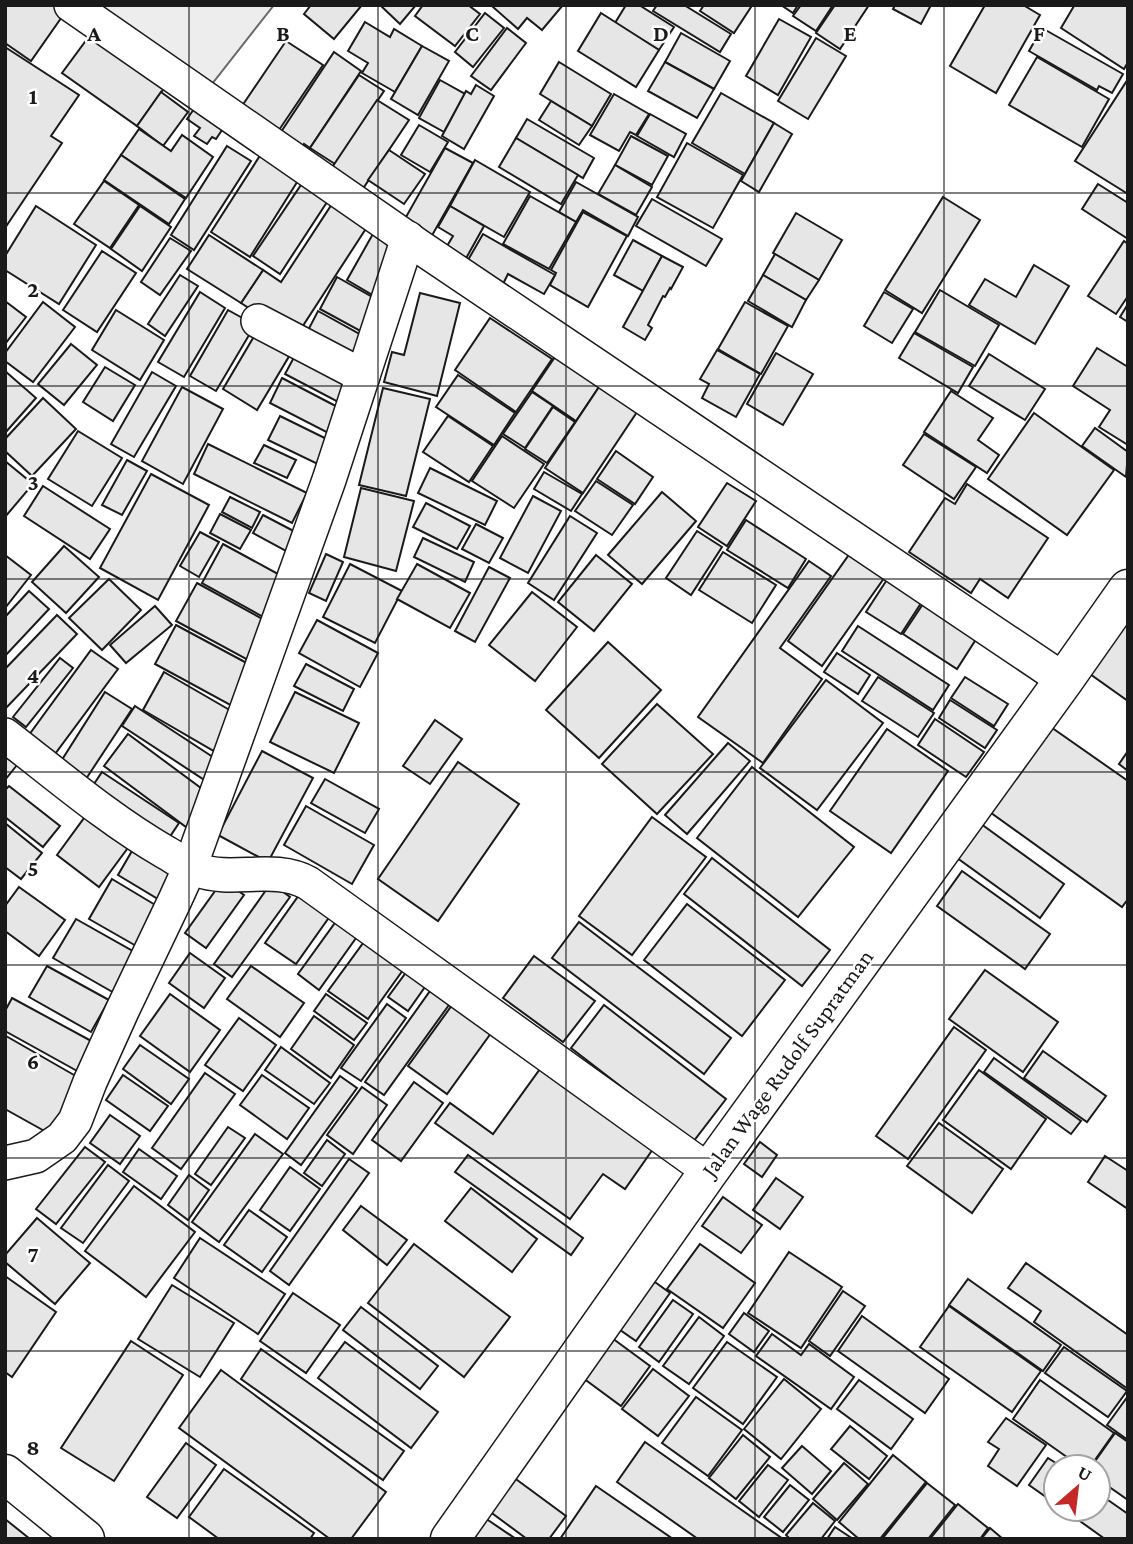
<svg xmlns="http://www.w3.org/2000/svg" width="1133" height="1544" font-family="'Crimson Pro',serif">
<rect width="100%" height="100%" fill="#fff"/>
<polygon fill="#ededed" stroke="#6a6a6a" stroke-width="2" points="99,5 274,5 208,89"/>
<g fill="#e6e6e6" stroke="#1a1a1a" stroke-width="2">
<polygon points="5,5 58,5 66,11 31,61 5,43"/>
<polygon points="311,5 362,5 334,39 304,14"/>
<polygon points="380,5 416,5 400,24"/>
<polygon points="423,5 468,5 480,14 455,46 415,16"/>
<polygon points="495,5 563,5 542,30 527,18 518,29 493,7"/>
<polygon points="626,5 639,5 674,27 659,50 615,23"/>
<polygon points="657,5 684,5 731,34 720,52 653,11"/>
<polygon points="704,5 748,5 751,7 734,33 700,11"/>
<polygon points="781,5 798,5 793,13"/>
<polygon points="801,5 833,5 816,31 793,16"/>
<polygon points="835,5 869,5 840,49 816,33"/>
<polygon points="895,5 931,5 921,24 893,9"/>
<polygon points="985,5 1023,5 1040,15 996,93 950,66"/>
<polygon points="1072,5 1128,5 1128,62 1124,69 1061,28 1074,6"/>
<polygon points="485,13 504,28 473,67 455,52"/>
<polygon points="601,13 659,50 636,87 578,51"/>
<polygon points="779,19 811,37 778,95 746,76"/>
<polygon points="365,22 390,37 394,29 422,46 395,92 362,73 368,63 348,51"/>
<polygon points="96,27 170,80 137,126 62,73"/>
<polygon points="507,28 526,43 491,90 471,76"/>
<polygon points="1042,28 1123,74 1112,93 1099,86 1097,90 1029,51"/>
<polygon points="681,33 730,61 714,89 665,62"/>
<polygon points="816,38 846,56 808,119 778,101"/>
<polygon points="286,41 323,65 279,130 242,106"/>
<polygon points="422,46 449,61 418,115 391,99"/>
<polygon points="5,47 79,95 51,136 62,143 5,228"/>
<polygon points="334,52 361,71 310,148 304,144 299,152 277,138"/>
<polygon points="1037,57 1109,99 1082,147 1009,105"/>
<polygon points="559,62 611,94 592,126 540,94"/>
<polygon points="665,62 714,89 697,118 648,91"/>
<polygon points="359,75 384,91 335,164 310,148"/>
<polygon points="1128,79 1128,194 1075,161"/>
<polygon points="440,80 465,94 444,132 419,118"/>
<polygon points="476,85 494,96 464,149 442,136 466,91 471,94"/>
<polygon points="161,92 188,112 163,146 137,126"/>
<polygon points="721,93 774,123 745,174 692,143"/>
<polygon points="614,94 649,114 636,135 630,132 619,151 590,135"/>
<polygon points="201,99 230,118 216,139 212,137 207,144 194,136 200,128 187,119"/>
<polygon points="377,100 409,120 360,193 329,172"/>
<polygon points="551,101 592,126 579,145 539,120"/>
<polygon points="650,114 686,134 674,157 637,136"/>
<polygon points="527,119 594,158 583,178 516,138"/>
<polygon points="774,123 792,134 759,192 741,181"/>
<polygon points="419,125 448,142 430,172 401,155"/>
<polygon points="139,129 171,151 182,135 213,157 186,198 121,155"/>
<polygon points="631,136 668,156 652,185 615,165"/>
<polygon points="516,138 578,175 561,204 499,167"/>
<polygon points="687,143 743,175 713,228 657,197"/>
<polygon points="227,146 251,161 194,250 171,235"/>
<polygon points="445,148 473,163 430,239 402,224"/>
<polygon points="389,150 425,174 404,204 368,180"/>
<polygon points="261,154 299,179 250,257 211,232"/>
<polygon points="121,155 185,199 169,224 104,180"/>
<polygon points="475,160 530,192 504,237 450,206"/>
<polygon points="615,165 652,187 636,215 598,194"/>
<polygon points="104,181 139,205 110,248 74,224"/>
<polygon points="303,182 329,199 280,274 253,256"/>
<polygon points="576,182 638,217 628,236 583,210 576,222 559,212"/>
<polygon points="1098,184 1128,203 1128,239 1082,209"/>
<polygon points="530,196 576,222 549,269 503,244"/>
<polygon points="943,197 980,220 922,313 885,290"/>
<polygon points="652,199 722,239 706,266 636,226"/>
<polygon points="332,204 367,227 295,338 241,303 263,270 281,282"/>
<polygon points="36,206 96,245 59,304 5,270 5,256"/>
<polygon points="140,206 171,227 142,271 111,249"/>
<polygon points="450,206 484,226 464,262 444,251 453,236 438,227"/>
<polygon points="583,212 627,236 588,307 550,285 556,273 551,270"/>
<polygon points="796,213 842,240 819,280 773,253"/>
<polygon points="374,232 403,248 376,297 347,280"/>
<polygon points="483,234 555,275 544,294 508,274 501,288 464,267"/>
<polygon points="209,235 263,270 241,303 187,269"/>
<polygon points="170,238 191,251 160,295 141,282"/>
<polygon points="633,240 662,256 643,291 614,275"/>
<polygon points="1124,241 1128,244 1128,296 1116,314 1088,296"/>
<polygon points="102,251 136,273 97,332 63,310"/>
<polygon points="775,254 819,280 806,300 763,275"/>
<polygon points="662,256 683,267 671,289 670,288 665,297 663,296 648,325 652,328 645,340 623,327"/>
<polygon points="1034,265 1069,286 1035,344 969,305 985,279 1016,297"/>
<polygon points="180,275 198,286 165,336 148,324"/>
<polygon points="763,275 806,300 792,327 748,301"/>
<polygon points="337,277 381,302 364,333 320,309"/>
<polygon points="940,290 999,325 975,366 915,332"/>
<polygon points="200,292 225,308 184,377 158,362"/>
<polygon points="884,292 913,309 892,343 864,326"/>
<polygon points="420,293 460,303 437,396 384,382 392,352 404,355"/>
<polygon points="5,301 26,317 5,344"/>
<polygon points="43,302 75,327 33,382 5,361 5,353"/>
<polygon points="745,302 788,326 761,374 718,349"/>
<polygon points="1128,304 1128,322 1120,317"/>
<polygon points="116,310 164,340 140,380 92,350"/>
<polygon points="228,310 255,325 216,391 190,376"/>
<polygon points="318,311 363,336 347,364 303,340"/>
<polygon points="490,318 552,359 516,412 455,370"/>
<polygon points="259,328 294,348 257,410 223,389"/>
<polygon points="914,333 973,367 958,393 899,358"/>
<polygon points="71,344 97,365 64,405 38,384"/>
<polygon points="299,348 356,377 342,404 285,374"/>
<polygon points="1097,348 1128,367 1128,445 1099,427 1110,410 1073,386"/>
<polygon points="717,350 760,374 736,417 702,398 709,384 700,379"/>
<polygon points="776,353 813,374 783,425 747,404"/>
<polygon points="557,354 601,384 576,421 532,391"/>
<polygon points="989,354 1045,389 1025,420 969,386"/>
<polygon points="105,367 135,385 113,421 83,402"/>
<polygon points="5,371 36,398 5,433"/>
<polygon points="152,372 176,386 134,457 111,444"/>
<polygon points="458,375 515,413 494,445 436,407"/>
<polygon points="282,378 351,414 338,438 270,403"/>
<polygon points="182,387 223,409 183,484 142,461"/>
<polygon points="599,387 637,412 583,493 545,468"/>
<polygon points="383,388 430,399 406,496 359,485"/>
<polygon points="951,391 993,418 978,440 999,455 987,473 924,432"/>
<polygon points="532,392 553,406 525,448 503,434"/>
<polygon points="43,398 76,429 32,476 5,451 5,439"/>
<polygon points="553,407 575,422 547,463 525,449"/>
<polygon points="1034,413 1114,470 1067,535 988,479"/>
<polygon points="280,416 339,445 328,469 268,440"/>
<polygon points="448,416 493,446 469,482 423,452"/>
<polygon points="1095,428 1128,452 1126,477 1082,446"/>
<polygon points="78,431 122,458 92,506 48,479"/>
<polygon points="924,434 976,467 954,499 903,465"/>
<polygon points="502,436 544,464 514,508 472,481"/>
<polygon points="208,444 307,493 292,523 194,474"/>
<polygon points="264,445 296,460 287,478 254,463"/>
<polygon points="616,451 653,477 635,504 597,479"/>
<polygon points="127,460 147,471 122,515 102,505"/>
<polygon points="5,461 33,484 5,517"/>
<polygon points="430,468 497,501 485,525 418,493"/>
<polygon points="544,472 582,494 571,511 534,489"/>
<polygon points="151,474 209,505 158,600 100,568"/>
<polygon points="596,481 633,505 612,535 575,511"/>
<polygon points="727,483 756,501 727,546 698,527"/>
<polygon points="967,484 1048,538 1008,598 980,579 971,593 909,552 945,498 955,504"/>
<polygon points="43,486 110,529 90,559 24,516"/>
<polygon points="361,488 414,501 396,571 344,557"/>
<polygon points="662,492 696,521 642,584 608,555"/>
<polygon points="533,496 561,511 528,573 500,558"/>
<polygon points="230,497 260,512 252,528 222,512"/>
<polygon points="426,503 470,526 457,549 413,527"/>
<polygon points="220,514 251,530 240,549 210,533"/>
<polygon points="263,515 307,538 297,557 253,533"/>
<polygon points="570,516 597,533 554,600 528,583"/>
<polygon points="746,520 806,559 788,588 727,550"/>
<polygon points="476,524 503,538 489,563 462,549"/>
<polygon points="697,531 722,547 691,595 666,578"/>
<polygon points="200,532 219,542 199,577 180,566"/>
<polygon points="423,538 474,562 465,582 414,557"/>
<polygon points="223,544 289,580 267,619 202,583"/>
<polygon points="64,546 99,577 66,613 32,582"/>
<polygon points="853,549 887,574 822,666 788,641"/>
<polygon points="723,552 776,585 752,623 699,590"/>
<polygon points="326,554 343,562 326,601 309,593"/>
<polygon points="5,555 31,575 5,608"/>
<polygon points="596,555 632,584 594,631 558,602"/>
<polygon points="809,561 831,576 780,648 822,679 763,763 698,717"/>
<polygon points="350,564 402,591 375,643 323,617"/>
<polygon points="417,564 470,593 450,628 397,599"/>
<polygon points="489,567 510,578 475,642 455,631"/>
<polygon points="890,575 925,597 901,634 866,612"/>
<polygon points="109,579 141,610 102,650 69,618"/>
<polygon points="197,583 268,622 248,660 176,621"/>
<polygon points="29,591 49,609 5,656 5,617"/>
<polygon points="532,592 577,627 535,681 489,645"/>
<polygon points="927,598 980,633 957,669 903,634"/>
<polygon points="155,606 172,625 126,663 110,645"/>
<polygon points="57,615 77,634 5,709 5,669"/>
<polygon points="317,620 378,653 360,687 299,653"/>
<polygon points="1128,621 1128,701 1090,674"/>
<polygon points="176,625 256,668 234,707 155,664"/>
<polygon points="858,626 949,685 933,710 842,651"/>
<polygon points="608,642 661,690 599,758 546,710"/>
<polygon points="91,650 118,669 52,758 26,739"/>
<polygon points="837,653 870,675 858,694 824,672"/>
<polygon points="60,658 73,668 26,727 13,717"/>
<polygon points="306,664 354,689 343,711 294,686"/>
<polygon points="164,672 240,716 219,754 143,710"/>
<polygon points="878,677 934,713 918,737 862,701"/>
<polygon points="965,677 1008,704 994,726 951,698"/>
<polygon points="826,680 883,723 817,810 760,768"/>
<polygon points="105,692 132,709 84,782 58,766"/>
<polygon points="295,692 359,723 334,773 270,742"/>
<polygon points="950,700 997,730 985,748 939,718"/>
<polygon points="657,704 713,754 657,814 602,764"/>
<polygon points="135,706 222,763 209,783 122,726"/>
<polygon points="935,719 984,752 966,777 918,745"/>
<polygon points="435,720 462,739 430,784 403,766"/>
<polygon points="1048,725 1128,781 1128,899 1122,907 987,810"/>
<polygon points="887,729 948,771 891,853 830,811"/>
<polygon points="128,734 209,794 186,827 104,766"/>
<polygon points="728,743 750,761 687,834 665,815"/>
<polygon points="262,751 313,778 268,862 218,835"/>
<polygon points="1128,751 1128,771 1119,764"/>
<polygon points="5,756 17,765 5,780"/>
<polygon points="458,762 519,804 438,921 378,879"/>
<polygon points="752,767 854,847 798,917 697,838"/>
<polygon points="102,772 179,823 165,844 88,793"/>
<polygon points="325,779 379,809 365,833 311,803"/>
<polygon points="9,786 60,826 43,847 5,817 5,790"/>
<polygon points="306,806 374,845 352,884 284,845"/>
<polygon points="87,814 130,845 99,887 57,855"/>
<polygon points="652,817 706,857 632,955 579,916"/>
<polygon points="977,821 1064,884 1040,918 953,855"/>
<polygon points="5,823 42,853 21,879 5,867"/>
<polygon points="132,851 182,881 168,905 118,875"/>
<polygon points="712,858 830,950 802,986 684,894"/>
<polygon points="962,871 1050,934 1025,969 937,906"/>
<polygon points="112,879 167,912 145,951 89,919"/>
<polygon points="223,880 244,895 206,948 185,933"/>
<polygon points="271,883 290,897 232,977 214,964"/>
<polygon points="19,887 65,920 39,956 5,931 5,906"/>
<polygon points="304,888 335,909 296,964 265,943"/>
<polygon points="687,904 785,980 742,1036 644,960"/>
<polygon points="345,909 366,924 319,990 298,974"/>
<polygon points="76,919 145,958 123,998 53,958"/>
<polygon points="579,922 731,1038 704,1074 552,958"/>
<polygon points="369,935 408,963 368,1019 328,991"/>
<polygon points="190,953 225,978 204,1008 169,983"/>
<polygon points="534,956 595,1001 563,1042 503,998"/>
<polygon points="413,963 432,977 408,1011 388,997"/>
<polygon points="47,966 109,1000 91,1032 29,997"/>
<polygon points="251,966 304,1003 280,1037 227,999"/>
<polygon points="985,970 1058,1022 1023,1072 949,1019"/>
<polygon points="435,984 454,998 384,1095 365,1082"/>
<polygon points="170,994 220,1030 190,1072 140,1036"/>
<polygon points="326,994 367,1023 354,1040 314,1011"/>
<polygon points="12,998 95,1043 79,1072 5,1031 5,1011"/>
<polygon points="455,1001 494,1029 447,1094 408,1066"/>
<polygon points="387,1004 406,1018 361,1081 341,1068"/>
<polygon points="604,1005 726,1099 693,1142 571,1048"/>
<polygon points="314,1016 354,1045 331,1078 291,1049"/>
<polygon points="239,1018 276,1045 243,1091 205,1065"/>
<polygon points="954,1027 986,1050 908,1159 876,1136"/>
<polygon points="6,1036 88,1083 57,1138 5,1109"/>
<polygon points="140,1045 189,1079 171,1104 123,1069"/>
<polygon points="281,1047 330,1083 314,1104 265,1070"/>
<polygon points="1043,1051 1106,1096 1087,1122 1024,1078"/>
<polygon points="994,1058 1081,1121 1071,1134 984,1072"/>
<polygon points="540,1069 653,1149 625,1189 603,1174 570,1219 435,1123 450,1103 493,1134"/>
<polygon points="979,1070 1046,1119 1011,1169 943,1120"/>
<polygon points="205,1073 235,1094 181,1169 152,1148"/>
<polygon points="123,1075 168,1106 150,1131 106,1100"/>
<polygon points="262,1075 309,1108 287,1139 240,1105"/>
<polygon points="340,1076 357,1088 301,1165 285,1153"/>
<polygon points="414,1082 443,1103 401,1161 372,1140"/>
<polygon points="362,1087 387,1105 353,1154 327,1135"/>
<polygon points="110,1115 140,1136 120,1164 90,1143"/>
<polygon points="939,1123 1003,1169 972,1213 907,1166"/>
<polygon points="228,1127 245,1138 211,1185 195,1174"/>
<polygon points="255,1134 283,1154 219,1242 192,1222"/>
<polygon points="327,1140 345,1154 322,1186 304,1173"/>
<polygon points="760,1142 777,1155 762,1177 744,1164"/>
<polygon points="85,1147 105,1162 56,1224 36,1209"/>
<polygon points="139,1149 177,1176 161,1199 123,1172"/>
<polygon points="468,1155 583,1238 571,1255 455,1172"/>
<polygon points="1105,1156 1128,1171 1128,1209 1088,1182"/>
<polygon points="349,1159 369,1173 289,1285 270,1271"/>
<polygon points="108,1165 129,1181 83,1243 61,1228"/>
<polygon points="290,1167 320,1189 290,1231 260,1210"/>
<polygon points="189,1175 209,1190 188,1220 168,1205"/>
<polygon points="776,1178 803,1197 780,1229 753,1210"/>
<polygon points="134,1186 195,1232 146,1297 85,1251"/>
<polygon points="471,1188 537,1239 512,1272 445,1221"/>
<polygon points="723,1197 762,1225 741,1253 702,1226"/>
<polygon points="361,1206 407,1240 387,1265 343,1230"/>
<polygon points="249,1210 287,1237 262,1272 224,1245"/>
<polygon points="37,1218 90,1263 55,1304 5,1262 5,1255"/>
<polygon points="200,1238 285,1294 258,1334 174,1278"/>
<polygon points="414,1244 510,1317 464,1377 368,1303"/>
<polygon points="700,1244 755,1283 723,1328 667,1289"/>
<polygon points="789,1252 842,1287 801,1348 748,1313"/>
<polygon points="1026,1263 1128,1335 1128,1389 1034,1322 1041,1311 1008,1288"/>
<polygon points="5,1276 56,1312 12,1377 5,1372"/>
<polygon points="648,1277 670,1293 636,1341 613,1325"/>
<polygon points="968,1279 1061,1345 1043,1371 949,1305"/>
<polygon points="172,1285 234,1323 200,1377 138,1339"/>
<polygon points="843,1291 865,1306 830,1356 809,1341"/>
<polygon points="293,1293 340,1325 306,1373 260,1341"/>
<polygon points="673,1300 693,1314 659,1362 639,1347"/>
<polygon points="949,1306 1041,1371 1012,1412 920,1347"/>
<polygon points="361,1307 438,1366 420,1389 343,1330"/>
<polygon points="744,1313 769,1331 754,1352 729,1334"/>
<polygon points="862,1316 949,1379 925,1413 838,1351"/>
<polygon points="699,1317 724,1336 689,1384 663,1366"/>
<polygon points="772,1334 801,1355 809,1344 854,1377 831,1409 756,1356"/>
<polygon points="612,1338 650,1366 621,1406 583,1378"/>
<polygon points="131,1341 183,1375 114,1481 61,1448"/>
<polygon points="345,1342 438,1412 411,1448 318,1378"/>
<polygon points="727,1342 777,1377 743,1424 693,1388"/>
<polygon points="1064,1347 1127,1391 1108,1417 1045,1373"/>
<polygon points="261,1349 404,1451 383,1480 241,1379"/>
<polygon points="653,1369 689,1396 658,1436 622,1409"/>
<polygon points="221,1370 386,1492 351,1539 330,1539 179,1428"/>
<polygon points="784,1379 821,1409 781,1459 744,1429"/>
<polygon points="859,1380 913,1419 891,1449 837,1409"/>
<polygon points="1040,1380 1114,1433 1090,1467 1081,1467 1013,1419"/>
<polygon points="1128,1396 1128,1440 1107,1425"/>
<polygon points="696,1397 742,1430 708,1476 662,1443"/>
<polygon points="1006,1418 1046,1445 1017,1486 988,1466 999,1449 988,1442"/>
<polygon points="850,1426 887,1456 869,1479 831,1449"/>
<polygon points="1115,1433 1128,1442 1128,1500 1098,1479 1098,1467 1091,1467"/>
<polygon points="743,1435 770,1457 736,1499 709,1478"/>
<polygon points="645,1442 783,1539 698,1539 617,1482"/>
<polygon points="186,1443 216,1465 177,1518 147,1497"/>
<polygon points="802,1446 831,1471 812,1494 782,1468"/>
<polygon points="893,1455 926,1482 880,1539 859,1539 839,1522"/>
<polygon points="1048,1458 1062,1467 1056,1467 1056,1504 1029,1485"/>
<polygon points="844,1463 868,1484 837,1520 813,1499"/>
<polygon points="768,1465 788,1480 759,1517 739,1501"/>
<polygon points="224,1469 314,1533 310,1539 219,1539 189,1517"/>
<polygon points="509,1474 566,1516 549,1539 527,1539 485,1508"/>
<polygon points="927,1483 955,1505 928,1539 882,1539"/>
<polygon points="790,1485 809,1500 783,1532 764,1517"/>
<polygon points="596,1486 673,1539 560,1539"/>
<polygon points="1098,1493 1128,1514 1128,1539 1105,1539 1063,1509 1098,1509"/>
<polygon points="813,1503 835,1521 821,1539 790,1539 786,1535"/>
<polygon points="958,1504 988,1528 980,1539 930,1539"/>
<polygon points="485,1518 516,1539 471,1539"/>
<polygon points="5,1519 30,1539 5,1539"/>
<polygon points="835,1527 853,1539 827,1539"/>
<polygon points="990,1528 1003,1539 981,1539"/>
</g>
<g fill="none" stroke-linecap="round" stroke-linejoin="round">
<defs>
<g id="minor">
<polyline points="71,5 420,247 1064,680"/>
<polyline points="258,321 363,376"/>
<path d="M5,735C57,775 108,819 165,852C176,858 186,866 198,870C233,883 273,864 308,883L709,1171"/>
<polyline points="5,1163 36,1156 62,1138 75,1121 90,1082 122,1011 175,900 190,867 329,480 408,238"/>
</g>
<g id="tertiary">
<polyline points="5,1474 85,1539"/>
<polyline points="450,1539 709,1171 1064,680 1128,589"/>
</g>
</defs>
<use href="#minor" stroke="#1a1a1a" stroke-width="36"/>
<use href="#tertiary" stroke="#1a1a1a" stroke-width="41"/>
<use href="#minor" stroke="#fff" stroke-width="33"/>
<use href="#tertiary" stroke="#fff" stroke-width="38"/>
</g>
<path fill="none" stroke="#1a1a1a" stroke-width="2" stroke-opacity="0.55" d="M189,5V1539M378,5V1539M566,5V1539M755,5V1539M944,5V1539M5,193H1128M5,386H1128M5,579H1128M5,772H1128M5,965H1128M5,1158H1128M5,1351H1128"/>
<g text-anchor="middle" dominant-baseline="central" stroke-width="5" stroke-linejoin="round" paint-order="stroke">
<g font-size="23" fill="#1a1a1a" stroke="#fff">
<text transform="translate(787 1063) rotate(-54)">Jalan Wage Rudolf Supratman</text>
</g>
</g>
<g font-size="23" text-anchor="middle" font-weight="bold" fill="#1a1a1a" stroke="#fff" stroke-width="5" stroke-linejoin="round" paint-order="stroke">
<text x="94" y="41">A</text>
<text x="283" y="41">B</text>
<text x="472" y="41">C</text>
<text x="661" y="41">D</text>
<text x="850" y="41">E</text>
<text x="1039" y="41">F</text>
<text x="33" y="104">1</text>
<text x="33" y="297">2</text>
<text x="33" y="490">3</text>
<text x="33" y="683">4</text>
<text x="33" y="876">5</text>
<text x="33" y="1069">6</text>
<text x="33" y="1262">7</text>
<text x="33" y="1455">8</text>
</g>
<rect width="1133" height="1544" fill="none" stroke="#1a1a1a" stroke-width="14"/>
<g transform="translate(1077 1488) rotate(28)"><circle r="33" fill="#ffffff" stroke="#a3a3a3" stroke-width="2"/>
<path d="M0-5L12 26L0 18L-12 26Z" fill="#c62828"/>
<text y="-10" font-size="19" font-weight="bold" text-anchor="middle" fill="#1a1a1a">U</text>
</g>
</svg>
